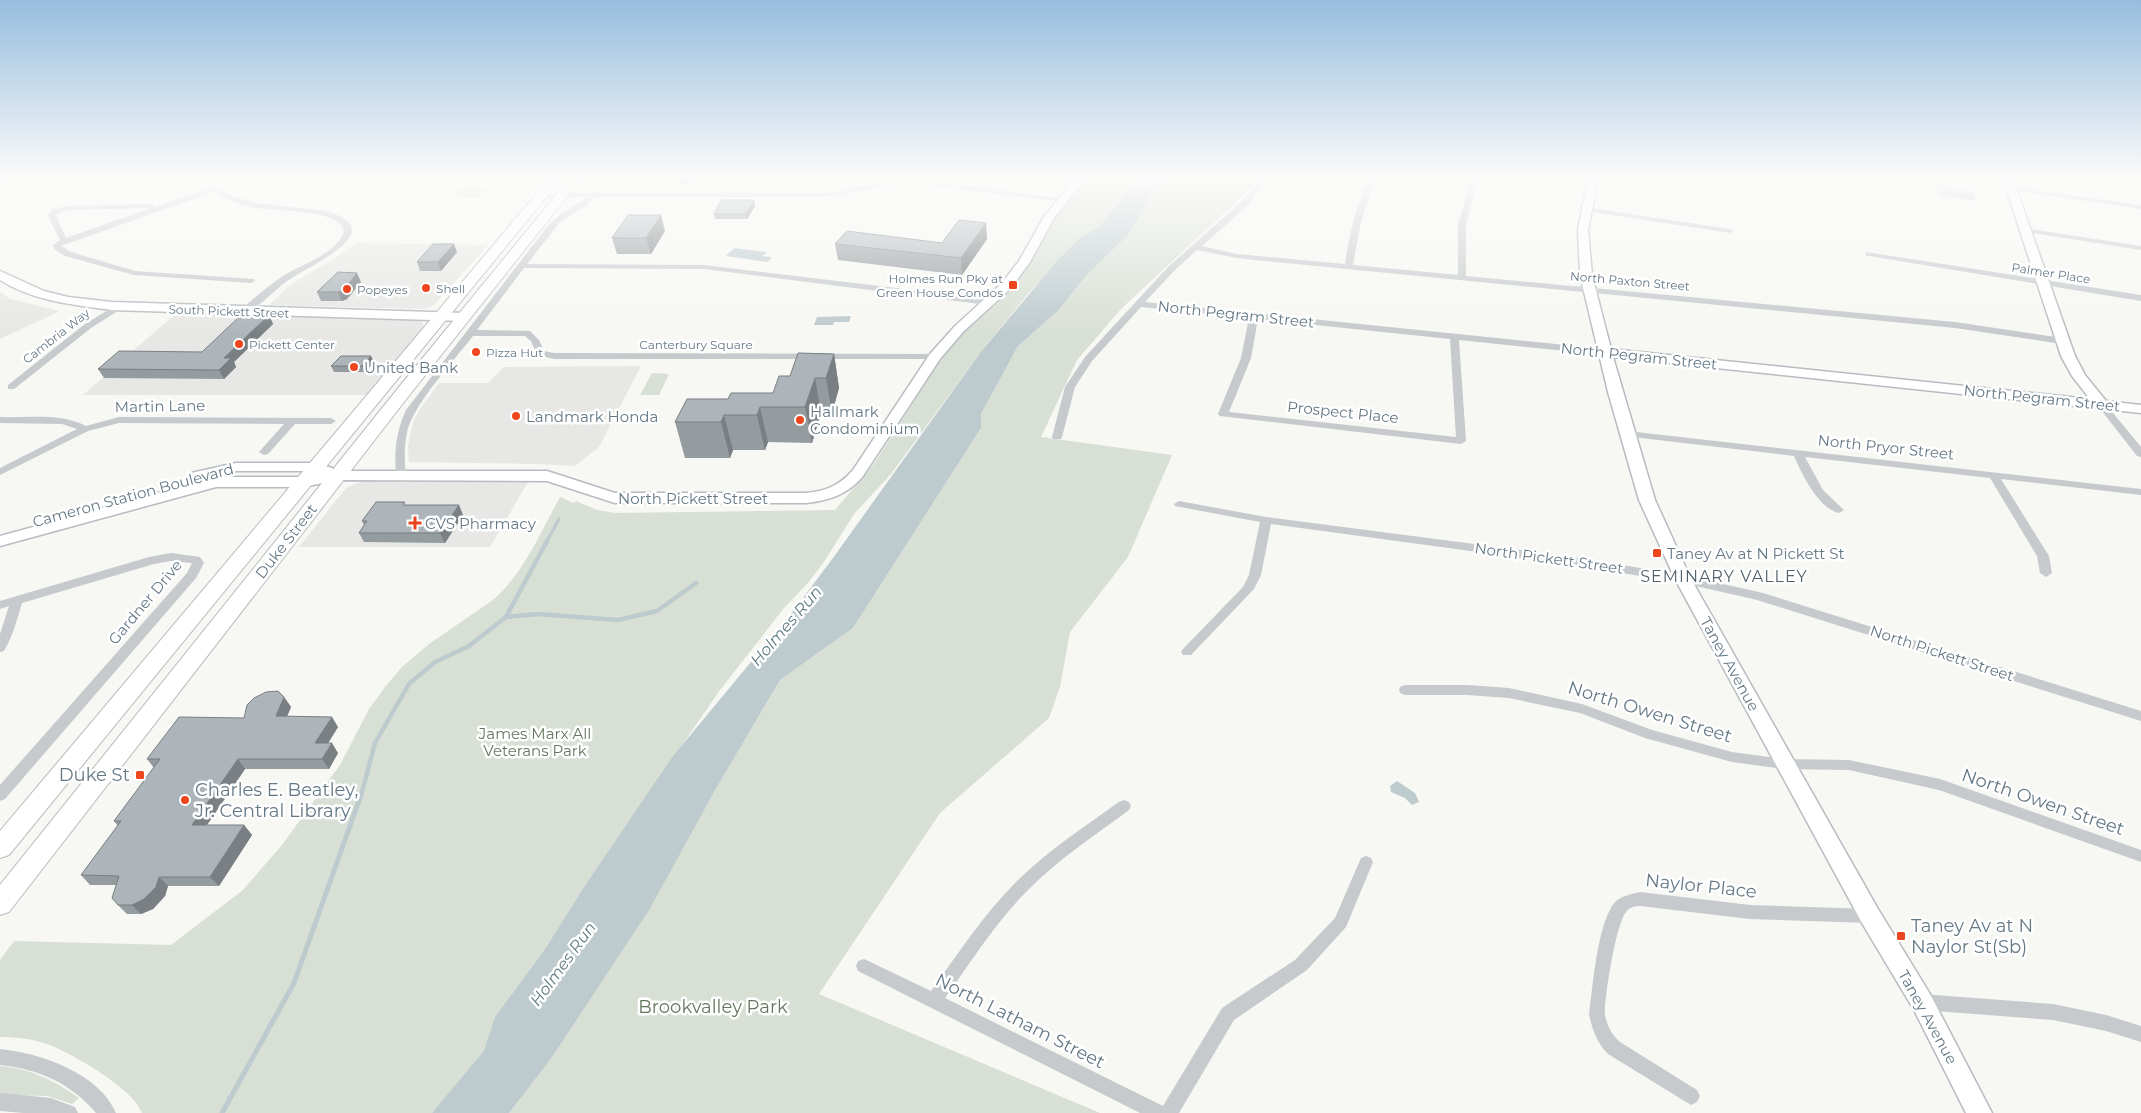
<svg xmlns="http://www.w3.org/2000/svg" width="2141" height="1113" font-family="Montserrat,sans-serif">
<rect width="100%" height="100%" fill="#f7f7f3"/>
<g fill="#e7e8e6">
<polygon points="357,243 488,245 434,305 424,309 269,305 290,285 335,258"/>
<polygon points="0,292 10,299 60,311 0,339"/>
<polygon points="175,314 415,320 422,322 424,327 367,395 83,395"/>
<polygon points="641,366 599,447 575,466 540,464 409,462 408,446 413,422 420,409 439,383 488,383 504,367"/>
<polygon points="360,482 528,482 490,547 299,547 346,488"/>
</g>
<g fill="#d8dfd4">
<path d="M1087,179H1138L1098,228L1082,236L1026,296L980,353L891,474L854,514L824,562L807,584L784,608L720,690L584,887L545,949L495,1017L485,1051L432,1113H142C133,1088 74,1055 50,1045C34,1039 16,1037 0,1037V960L14,941L171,945L243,890L282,845L340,765L369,709L385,687L402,667L429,644L493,600C524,573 540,533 560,497L574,503L576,501L597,510L615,513L835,510L873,465L941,359L966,329L1010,291L1021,276L1053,219Z"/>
<polygon points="1164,179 1257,179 1252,187 1121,309 1077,360 1041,437 1172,455 1128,557 1070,632 1060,687 1049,718 940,813 819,994 1100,1113 509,1113 550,1060 714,792 780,680 853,628 981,428 981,414 1018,346 1059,310 1085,277 1129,234 1155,189"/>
<polygon points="461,187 490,188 478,198 465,198 451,193"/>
<polygon points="652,373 669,374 659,395 640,395"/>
<path d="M0,1066C30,1068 55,1081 79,1098L72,1104L48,1096L0,1095Z"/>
</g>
<g fill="#bdcace">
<polygon points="1138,179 1164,179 1155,189 1129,234 1085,277 1059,310 1018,346 981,414 981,428 853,628 780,680 714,792 649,910 550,1060 509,1113 432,1113 484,1051 495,1017 545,949 584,887 673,756 794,610 833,558 980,353 1056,262 1082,236 1098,228"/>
<polygon points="1935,183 1951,186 1953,191 1973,191 1976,193 1974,194 1976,201 1938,195"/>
<polygon points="734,248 767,252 763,256 772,257 768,262 726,256"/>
<polygon points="851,316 849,322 834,322 833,325 814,325 817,317"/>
<polygon points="1397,781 1415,793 1419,802 1412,805 1405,798 1391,792 1390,786"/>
</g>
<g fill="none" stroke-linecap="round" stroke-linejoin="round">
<polyline stroke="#bdcace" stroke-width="3" points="546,543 559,519"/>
<g stroke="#bdcace" stroke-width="4.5">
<polyline points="506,617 538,614 618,620 657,611 696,583"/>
<polyline points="361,796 375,743 409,684 435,662 469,646 506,617 547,541"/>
</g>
<polyline stroke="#bdcace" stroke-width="5" points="222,1113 294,983 361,795"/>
<defs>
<g id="secondary">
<polygon points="0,179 8,179 0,185"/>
<path d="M1075,179H1086L1054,218L1030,262L1010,289L963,332L940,359L863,476C847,495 830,500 806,503H615L547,481L338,480L303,487H216L0,546V536L216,477H303L321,474L314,471H236L196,481L191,479L189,476L191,473L236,463H316L332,468L334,471H547L615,493H806C826,491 839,486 853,470L930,354L955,326L1002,283L1019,261L1045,215Z"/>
<polygon points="1588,179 1598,179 1588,230 1592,275 1611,349 2090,399 2072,376 2061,356 2003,179 2013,179 2075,356 2085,375 2106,401 2141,405 2141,413 1613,357 1655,500 1691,579 1878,909 1930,994 1992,1113 1966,1113 1914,1010 1862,923 1675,579 1639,500 1608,392 1580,275 1578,230"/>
<path d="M0,271L44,291L68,297L112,302L464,313L470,317L464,321L112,310C74,305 33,301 0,280Z"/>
</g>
<g id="primary">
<polygon points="549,179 561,179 9,855 0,858 0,831"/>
<polygon points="569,179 581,179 411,393 9,912 0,915 0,885 399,387"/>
</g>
</defs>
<use href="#secondary" stroke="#b6bcc0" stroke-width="3"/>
<use href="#primary" stroke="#b7bcbf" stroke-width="2"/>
<g fill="#c6cacd" fill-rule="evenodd">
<path d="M1261,179H1268L1248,205L1202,246L1237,254L1345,264C1349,235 1356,207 1368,179H1375L1361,222L1353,265L1458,275V224L1471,179H1478L1466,224V276L1955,322L2062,338L2066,341L2062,344L1955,328L1264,261L1237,258L1197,250L1174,271L1145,302L1605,349L1609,352L1605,355L1459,340L1466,441L1461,444L1220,416L1218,414L1241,358L1249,318L1141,307L1092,361L1075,387L1062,437L1061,439H1053L1052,437L1065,387L1085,357L1168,267L1242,201ZM1258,319L1450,339L1456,437L1229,412L1251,358Z"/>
<path d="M917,180L1062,198L1066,200L1062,202L917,184L880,186L848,194L821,197H595L587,205L560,222L527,264L704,265L988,299L992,302L988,305L704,269L524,268L477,330L530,331L539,340L544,351L554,353L935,354L938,355V359H554L537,355L531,341L525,336H473C454,360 417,401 408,428C404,444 404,459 406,475L401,478L396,475C394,451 396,432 406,410L550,223L560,215L587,197L539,199H536V195L561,193H821L848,190L880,182Z"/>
<polygon points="2008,186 2141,205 2141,209 2011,190 2008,190"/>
<path d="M213,187L230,195L255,203L325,211C394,229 311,265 290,279C276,288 259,308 244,314L241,313V309C255,298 268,286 283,276C303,263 336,255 344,231C341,209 274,211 256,208C240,205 226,199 213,192L61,246L71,252L135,271L254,279L255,281L251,283L134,275L65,256L54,249L53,245L60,240L48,216L52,209L69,206L152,204L155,207ZM151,208L66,238L56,216L58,213L69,210Z"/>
<polygon points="1583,207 1730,229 1734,231 1730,233 1586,211 1582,209"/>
<polygon points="2023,228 2141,246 2141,250 2026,232 2023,232"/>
<polygon points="1866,252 2141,295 2141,301 1869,256 1866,256"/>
<polygon points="118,304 122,307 121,309 91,328 14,389 8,389 8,385 85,324"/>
<polygon points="2101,401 2104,402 2141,447 2141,457 2137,456 2098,406 2096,404"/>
<path d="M0,417C28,418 61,413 86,426L119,417L331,418L336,421L331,424H295L268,454L264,455L259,452L284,424L119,423L88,431L0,475V468L77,429L62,424L0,423Z"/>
<path d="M1627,431L2141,489V495L2001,479L2049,556L2052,573L2046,577L2040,573L2037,556L1990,478L1805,457L1823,490L1844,510L1839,513C1818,508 1802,474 1794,456L1624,436L1622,434L1624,432Z"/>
<polygon points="1179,501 1266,517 1567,556 1683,575 1763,593 2141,711 2141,721 1757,600 1683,583 1567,564 1271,524 1261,575 1254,589 1191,655 1183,655 1181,652 1183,649 1243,587 1249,575 1260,522 1175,506 1174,504"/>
<path d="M171,553L200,557L204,563L196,578L5,799L0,801V785L187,573L192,563L171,561L154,564L22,603C17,619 13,636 4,651L0,652V634L9,606L0,609V601L149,557Z"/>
<polygon points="1405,685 1467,685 1509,688 1582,704 1652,730 1732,752 1784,759 1849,760 1940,779 2141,850 2141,862 1939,790 1849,770 1784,769 1732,762 1645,738 1580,713 1509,698 1467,695 1405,695 1400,693 1399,690 1400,687"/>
<path d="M1124,800L1129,802L1131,806L1129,810C1094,836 1057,860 1027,891C995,923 971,962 945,998L1163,1106L1222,1008L1295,960L1335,918L1361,858L1366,856L1371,858L1373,862L1346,927L1307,970L1234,1020L1179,1113H1140L858,971L856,966L858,961L864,959L931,991C958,954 983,915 1016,882C1047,851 1084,827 1119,802Z"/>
<path d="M1640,892L1750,905L1870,909L1875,911L1878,916L1875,921L1870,923L1750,919L1640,906C1634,906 1630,907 1626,912C1616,924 1604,999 1605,1015C1607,1026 1612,1035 1620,1042L1697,1090L1700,1096L1697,1102L1691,1105L1608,1054C1597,1043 1592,1029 1589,1014C1593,986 1597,924 1615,902C1621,896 1632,894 1640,892Z"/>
<polygon points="1922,994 2053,1004 2106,1015 2141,1026 2141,1042 2106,1031 2053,1020 1922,1010 1916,1007 1914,1002 1916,997"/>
<path d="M0,1049C40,1053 99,1073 116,1113H96C71,1083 38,1069 0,1065Z"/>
<polygon points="0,1093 51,1098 75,1107 78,1113 24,1113 0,1111"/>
</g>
<use href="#secondary" fill="#fff" fill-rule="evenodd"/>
<use href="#primary" fill="#fff" fill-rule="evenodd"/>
</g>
<g fill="#959ca0">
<polygon points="672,179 699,179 685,185"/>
<polygon points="754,200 755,206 747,219 715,219 714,214"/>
<polygon points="986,223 987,239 962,275 838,260 835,244 942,243"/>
<polygon points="665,231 651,254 617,254 612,238"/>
<polygon points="457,252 441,271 420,271 417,262"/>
<polygon points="361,282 347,299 342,301 321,301 317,292"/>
<polygon points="269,315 273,324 234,362 236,367 224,379 104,378 98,369 202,352"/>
<polygon points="834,354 839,388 832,413 821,413 812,443 768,442 765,450 733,450 730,458 685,458 675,422 728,399 773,393 790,376"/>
<polygon points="374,362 365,372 334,372 331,366"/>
<polygon points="406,505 463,515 445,543 364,542 359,533 364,525 362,521"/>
<polygon points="284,697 291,707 287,716 338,727 328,743 338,753 329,769 245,769 207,825 244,825 252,835 219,886 168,886 165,896 153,909 141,914 127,914 118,905 116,885 90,885 81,875 118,826 114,821 154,768 147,759 244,718"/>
</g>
<g fill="#797f82">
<polygon points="684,179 699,179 685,185"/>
<polygon points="754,200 755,206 747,219 746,214"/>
<polygon points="661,215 665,231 651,254 646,238"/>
<polygon points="986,223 987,239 962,275 961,258"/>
<polygon points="454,244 457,252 441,271 438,262"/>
<polygon points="357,273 361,282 347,299 342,301 338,292"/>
<polygon points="269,315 273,324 234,362 236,367 224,379 219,370 224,358"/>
<polygon points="834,354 839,388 832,413 826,378"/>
<polygon points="371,356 374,362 365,372 362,366"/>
<polygon points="815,378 821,413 812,443 805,407"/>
<polygon points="760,407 768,442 765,450 757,415"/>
<polygon points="724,415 733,450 730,458 721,422"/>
<polygon points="459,505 463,515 445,543 440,533"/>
<polygon points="284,697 291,707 283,726 276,716"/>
<polygon points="332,717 338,727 322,753 315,743"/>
<polygon points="332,743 338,753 329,769 322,759"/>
<polygon points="238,759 245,769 200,835 192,825"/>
<polygon points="244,825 252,835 219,886 210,877"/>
<polygon points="159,877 168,886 165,896 153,909 141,914 132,905"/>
</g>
<g fill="#adb5ba" stroke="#797f82">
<polygon points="721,200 754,200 746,214 714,214"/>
<polygon points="628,215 661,215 646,238 612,238"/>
<polygon points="959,220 986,223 961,258 835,244 847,231 942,243"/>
<polygon points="433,244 454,244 438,262 417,262"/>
<polygon points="338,272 357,273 343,291 338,292 317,292"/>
<polygon points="269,315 224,358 231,358 219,370 98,369 119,351 202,352 238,318"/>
<polygon points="798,353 834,354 826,378 815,378 805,407 760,407 757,415 724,415 721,422 675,422 687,399 728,399 731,393 773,393 779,376 790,376"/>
<polygon points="341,356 371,356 362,366 331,366"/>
<polygon points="376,502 405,502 403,505 459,505 440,533 359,533 367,521 362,521"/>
<polygon points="278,691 284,697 276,716 332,717 315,743 332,743 322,759 238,759 192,825 244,825 210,877 159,877 156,887 144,899 132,905 118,905 112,898 119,876 81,875 121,821 114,821 160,759 147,759 179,717 244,718 247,705 254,698 266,692"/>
</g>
<linearGradient id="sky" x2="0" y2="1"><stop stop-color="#97bdde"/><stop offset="0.53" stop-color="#fbfbfa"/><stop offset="1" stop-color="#fbfbfa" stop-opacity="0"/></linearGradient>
<rect width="2141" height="335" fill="url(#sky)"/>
<g fill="#ed451d" stroke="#fff" stroke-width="2">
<rect x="1008" y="280" width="10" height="10" rx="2.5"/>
<circle cx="426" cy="288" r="5"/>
<circle cx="347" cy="289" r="5"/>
<circle cx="239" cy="344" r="5"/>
<circle cx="476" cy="352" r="5"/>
<circle cx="354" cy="367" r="5"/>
<circle cx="516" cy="416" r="5"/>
<circle cx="800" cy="420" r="5"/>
<path d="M412.5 515.5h5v5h5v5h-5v5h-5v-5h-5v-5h5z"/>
<rect x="1652" y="548" width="10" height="10" rx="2.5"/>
<rect x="135" y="770" width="10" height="10" rx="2.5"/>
<circle cx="185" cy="800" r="5"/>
<rect x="1896" y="931" width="10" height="10" rx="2.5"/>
</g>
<g text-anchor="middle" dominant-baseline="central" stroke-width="5" stroke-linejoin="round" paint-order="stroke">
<g font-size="12" fill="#647886" stroke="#fff">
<text transform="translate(2051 273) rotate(9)">Palmer Place</text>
<text transform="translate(1630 281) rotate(5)">North Paxton Street</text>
<text transform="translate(229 311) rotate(2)">South Pickett Street</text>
<text transform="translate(56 336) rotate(-38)">Cambria Way</text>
<text x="696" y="344">Canterbury Square</text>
</g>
<g font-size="12" fill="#647886" stroke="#fff" text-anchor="start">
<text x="1003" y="278" text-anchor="end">Holmes Run Pky at<tspan x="1003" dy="14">Green House Condos</tspan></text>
<text x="436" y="288">Shell</text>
<text x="357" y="289">Popeyes</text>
<text x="249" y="344">Pickett Center</text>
<text x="486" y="352">Pizza Hut</text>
</g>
<g font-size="15" fill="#647886" stroke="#fff">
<text transform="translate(1236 314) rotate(6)">North Pegram Street</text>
<text transform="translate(1639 356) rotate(6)">North Pegram Street</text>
<text transform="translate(2042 398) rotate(6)">North Pegram Street</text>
<text transform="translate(160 406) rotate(-1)">Martin Lane</text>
<text transform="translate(1343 412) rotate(6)">Prospect Place</text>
<text transform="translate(1886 447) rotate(6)">North Pryor Street</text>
<text transform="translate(133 495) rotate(-15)">Cameron Station Boulevard</text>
<text x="693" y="498">North Pickett Street</text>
<text transform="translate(286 541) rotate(-52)">Duke Street</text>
<text transform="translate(1549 558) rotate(8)">North Pickett Street</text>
<text transform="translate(145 602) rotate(-50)">Gardner Drive</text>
<text transform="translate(1942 653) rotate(18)">North Pickett Street</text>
<text transform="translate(1730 664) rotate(61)">Taney Avenue</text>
<text transform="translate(1928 1017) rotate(61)">Taney Avenue</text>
</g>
<g font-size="15" fill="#647886" stroke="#fff" text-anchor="start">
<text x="364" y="367">United Bank</text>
<text x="810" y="411">Hallmark<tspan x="810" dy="17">Condominium</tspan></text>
<text x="526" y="416">Landmark Honda</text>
<text x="425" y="523">CVS Pharmacy</text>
<text x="1667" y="553">Taney Av at N Pickett St</text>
</g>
<g font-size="15" fill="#65785f" stroke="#fff">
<text x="535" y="733">James Marx All<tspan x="535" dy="17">Veterans Park</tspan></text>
</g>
<g font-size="16" letter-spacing="1" fill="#52616a" stroke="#fff">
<text x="1724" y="576">SEMINARY VALLEY</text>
</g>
<g font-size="16" font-style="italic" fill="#5f7b83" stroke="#fff">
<text transform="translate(786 626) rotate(-49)">Holmes Run</text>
<text transform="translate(563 964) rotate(-54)">Holmes Run</text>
</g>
<g font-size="18" fill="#647886" stroke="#fff">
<text transform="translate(1650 712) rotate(17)">North Owen Street</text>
<text transform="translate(2043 802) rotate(19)">North Owen Street</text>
<text transform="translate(1701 886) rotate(6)">Naylor Place</text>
<text transform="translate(1020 1021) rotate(27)">North Latham Street</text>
</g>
<g font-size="18" fill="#647886" stroke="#fff" text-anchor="start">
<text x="130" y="775" text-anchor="end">Duke St</text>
<text x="195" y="790">Charles E. Beatley,<tspan x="195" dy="21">Jr. Central Library</tspan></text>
<text x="1911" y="926">Taney Av at N<tspan x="1911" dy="21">Naylor St(Sb)</tspan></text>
</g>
<g font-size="18" fill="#65785f" stroke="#fff">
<text x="713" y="1007">Brookvalley Park</text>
</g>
</g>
</svg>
